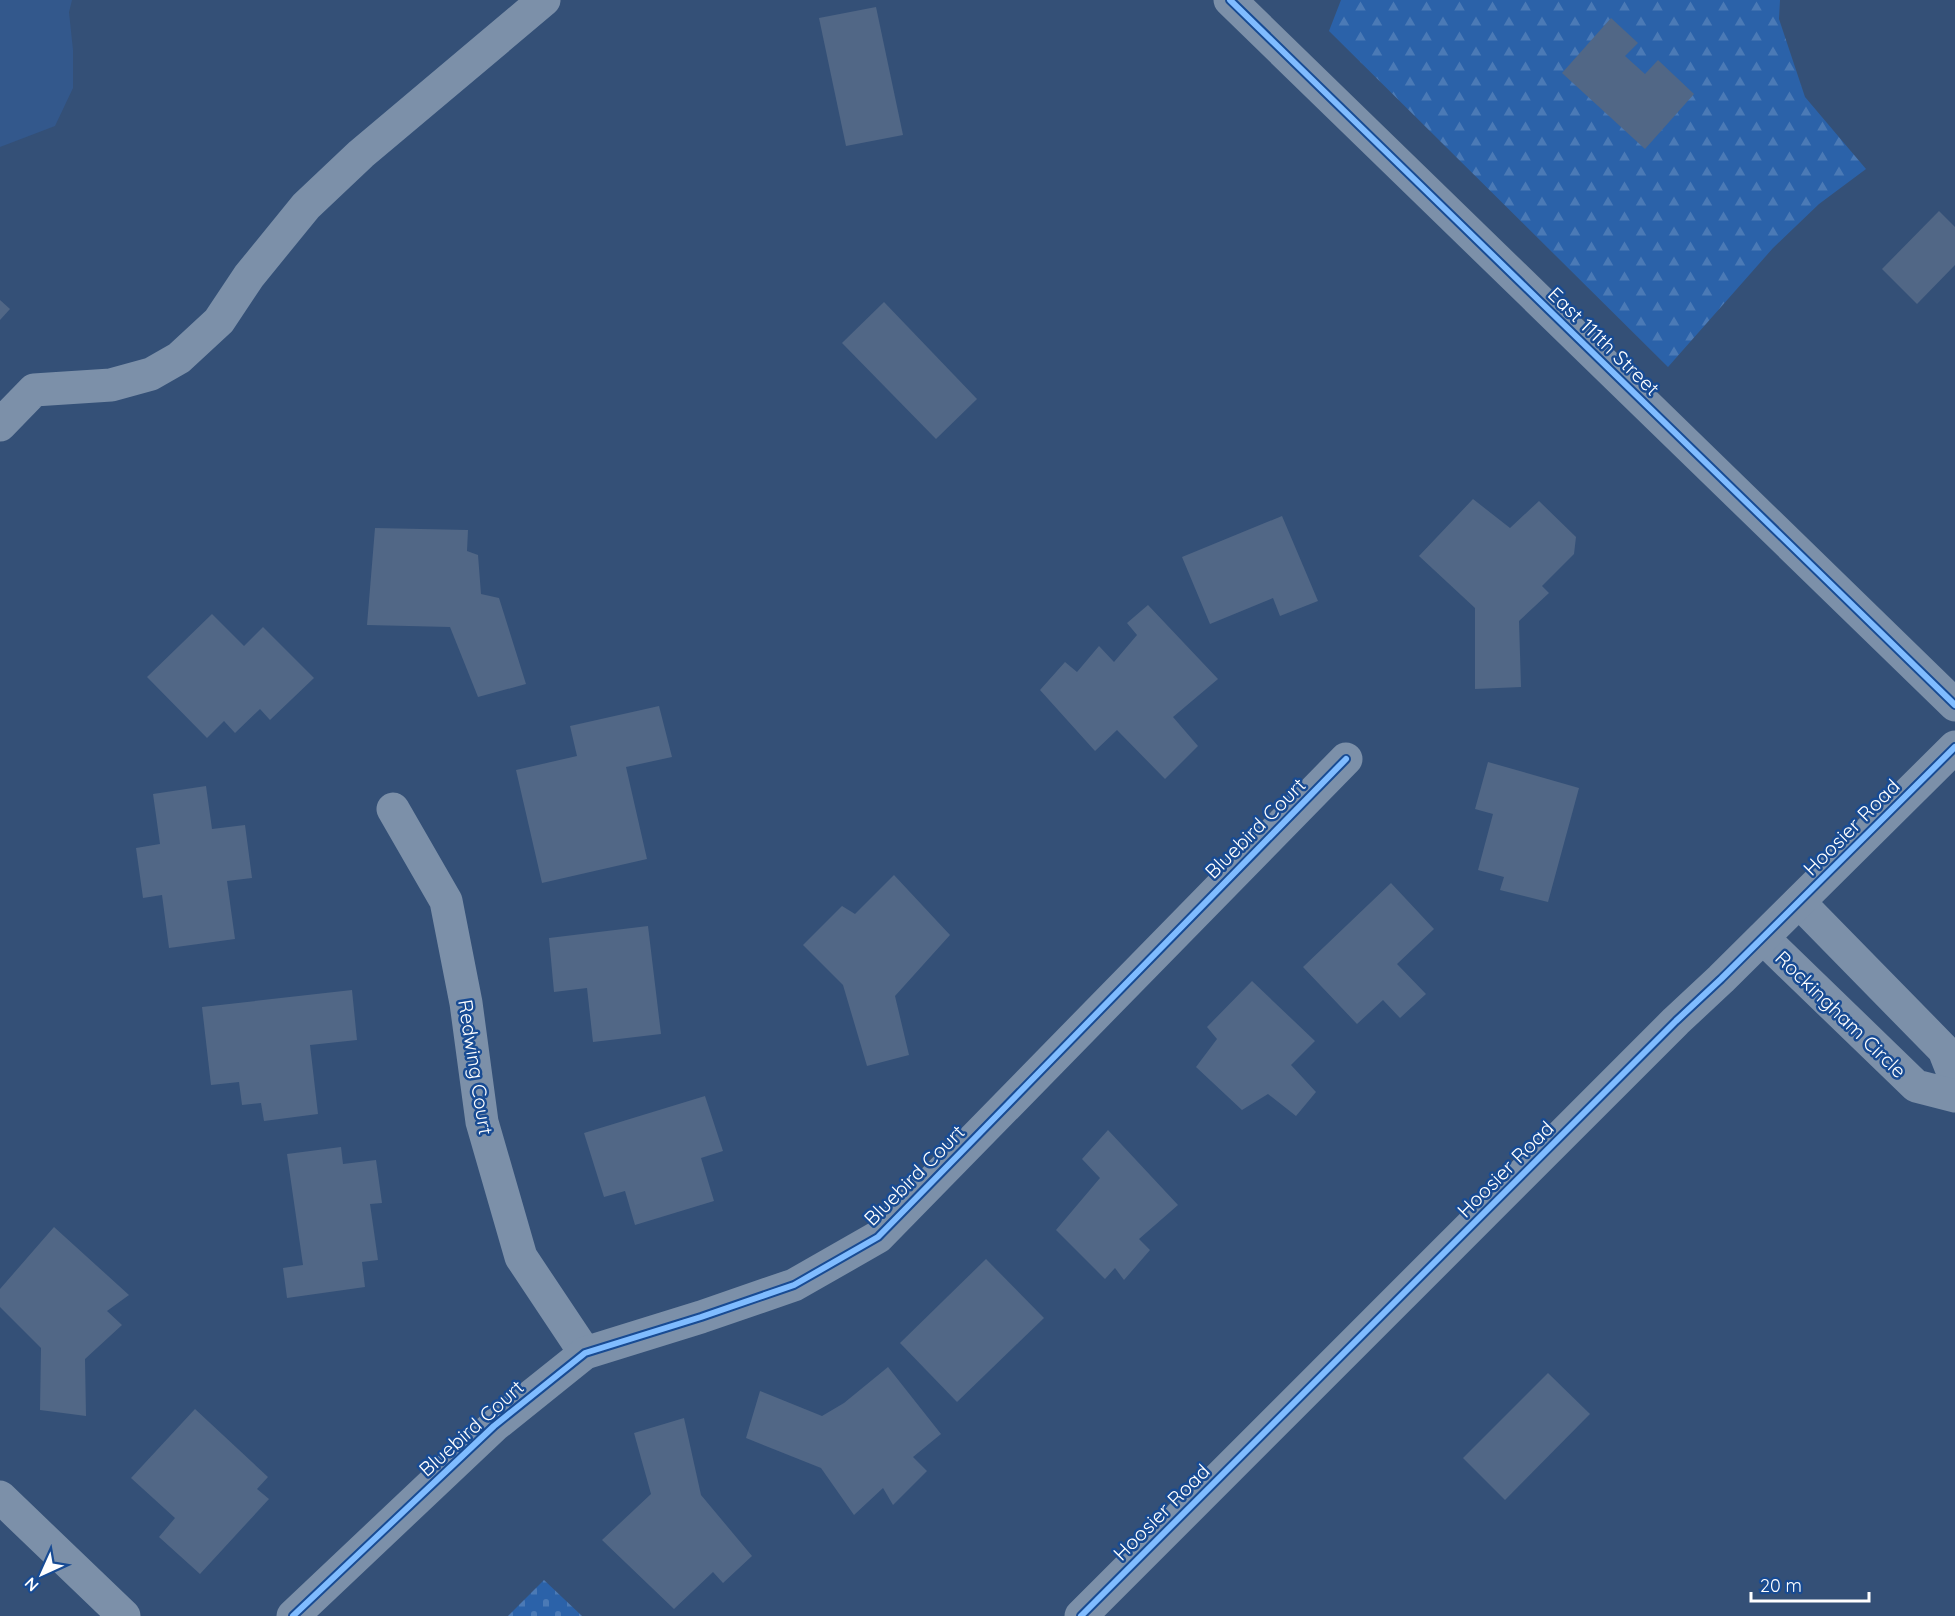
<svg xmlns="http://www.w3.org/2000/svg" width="1955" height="1616" font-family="Quicksand,sans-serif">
<defs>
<pattern id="forest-firs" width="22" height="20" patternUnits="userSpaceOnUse" patternTransform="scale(1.5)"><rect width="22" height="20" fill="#2b62a9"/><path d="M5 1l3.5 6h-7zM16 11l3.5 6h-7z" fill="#4b7ab6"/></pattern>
<pattern id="cemetery-stones" width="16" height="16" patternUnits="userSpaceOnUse" patternTransform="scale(1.5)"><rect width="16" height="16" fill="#2b62a9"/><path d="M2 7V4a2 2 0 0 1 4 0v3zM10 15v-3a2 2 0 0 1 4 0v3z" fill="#4b7ab6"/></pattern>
</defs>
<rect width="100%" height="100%" fill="#345077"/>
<polygon fill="url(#forest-firs)" points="1341,0 1780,0 1779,19 1805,97 1866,169 1819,204 1773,248 1668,367 1329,31"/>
<polygon fill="url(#cemetery-stones)" points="544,1580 582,1616 508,1616"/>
<polygon fill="#33588c" points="0,0 72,0 69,12 73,50 73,88 55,126 0,147"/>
<g fill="#516786">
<polygon points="876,7 903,135 846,146 819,18"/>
<polygon points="1611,18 1638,43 1625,56 1645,74 1658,60 1694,94 1645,149 1562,73"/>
<polygon points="1939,211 1955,227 1955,265 1917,304 1882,269"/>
<polygon points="0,300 10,309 0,320"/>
<polygon points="884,302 977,399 936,439 842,343"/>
<polygon points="1473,499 1510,528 1539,501 1576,537 1574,554 1542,586 1549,593 1519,621 1521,687 1475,689 1475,608 1419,556"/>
<polygon points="1282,516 1318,601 1280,616 1273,598 1210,624 1182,557"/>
<polygon points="375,528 468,530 467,551 478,555 481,594 499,598 526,684 478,697 450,627 367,625"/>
<polygon points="1148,605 1218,679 1173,717 1198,746 1165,779 1117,730 1095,751 1040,690 1065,662 1077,672 1099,646 1114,662 1137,635 1127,623"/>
<polygon points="212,614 244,646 263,627 314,678 270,720 260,709 235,733 224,721 207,738 147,677"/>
<polygon points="659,706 672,757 626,767 647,859 542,883 516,770 577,756 570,726"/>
<polygon points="1488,762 1579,788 1548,902 1500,890 1504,877 1478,870 1493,814 1475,809"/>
<polygon points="206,786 212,829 245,825 252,878 227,881 235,939 169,948 162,895 143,898 136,848 160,844 153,794"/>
<polygon points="894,875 950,935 895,996 909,1055 867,1066 843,985 803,945 842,906 855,914"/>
<polygon points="1391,883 1434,929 1397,964 1426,994 1400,1018 1383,1000 1357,1024 1303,967"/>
<polygon points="648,926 661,1034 593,1042 587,988 554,992 549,938"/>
<polygon points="1252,981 1315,1041 1291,1065 1316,1092 1296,1116 1268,1094 1242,1110 1196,1067 1217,1039 1207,1027"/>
<polygon points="352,990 357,1040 310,1045 318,1114 264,1121 261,1103 242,1105 239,1082 211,1085 202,1007"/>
<polygon points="705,1096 723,1151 701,1158 714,1201 635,1225 625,1191 604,1197 584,1133"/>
<polygon points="1108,1130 1178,1205 1139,1239 1150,1250 1124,1280 1115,1268 1105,1279 1056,1230 1100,1178 1082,1159"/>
<polygon points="341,1147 343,1164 376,1160 382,1203 370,1204 378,1260 362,1262 365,1287 287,1298 283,1268 303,1265 287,1154"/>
<polygon points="54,1227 129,1295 107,1311 122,1325 85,1359 86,1416 40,1410 41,1348 0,1307 0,1289"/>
<polygon points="986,1259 1044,1318 957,1402 900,1343"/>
<polygon points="888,1367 941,1434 913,1457 927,1471 893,1505 883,1488 854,1515 821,1468 746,1438 760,1391 822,1416 844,1403"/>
<polygon points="1548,1373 1590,1414 1505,1500 1463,1458"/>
<polygon points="195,1409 268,1477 257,1489 269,1499 200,1574 159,1537 175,1518 131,1478"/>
<polygon points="684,1418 701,1495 752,1556 723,1583 713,1572 674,1609 602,1540 651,1494 634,1433"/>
</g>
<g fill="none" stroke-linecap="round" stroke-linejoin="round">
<g stroke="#7c90a9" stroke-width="33">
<polyline points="1230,0 1955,705"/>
<polyline points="0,425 34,390 111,385 151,374 179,358 219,321 249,276 306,206 361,154 544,0"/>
<polyline points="393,809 446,901 466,1003 482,1122 521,1257 585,1353"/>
<polyline points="1799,902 1944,1050 1955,1078"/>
<polyline points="1763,938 1916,1086 1955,1096"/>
<polyline points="0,1497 124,1616"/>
<polyline points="293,1616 494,1426 585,1353 701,1317 794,1285 878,1237 1346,759"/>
<polyline points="1081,1616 1676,1021 1721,979 1955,747"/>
</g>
<defs>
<g id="cycleway">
<polyline points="1230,0 1955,705"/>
<polyline points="293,1616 494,1426 585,1353 701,1317 794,1285 878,1237 1346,759"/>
<polyline points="1081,1616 1676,1021 1721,979 1955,747"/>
</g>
</defs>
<use href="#cycleway" stroke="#184b93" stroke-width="10"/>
<use href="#cycleway" stroke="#80bcff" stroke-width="6"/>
</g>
<g text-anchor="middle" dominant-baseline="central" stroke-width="5" stroke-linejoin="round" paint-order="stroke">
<g font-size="20" fill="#fff" stroke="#184b93">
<text transform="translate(1604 341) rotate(44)">East 111th Street</text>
<text transform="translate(1851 827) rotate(-45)">Hoosier Road</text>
<text transform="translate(1255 828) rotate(-45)">Bluebird Court</text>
<text transform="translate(1841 1014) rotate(44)">Rockingham Circle</text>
<text transform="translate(476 1067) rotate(81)">Redwing Court</text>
<text transform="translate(1505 1169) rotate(-45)">Hoosier Road</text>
<text transform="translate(914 1175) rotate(-45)">Bluebird Court</text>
<text transform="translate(471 1428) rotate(-42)">Bluebird Court</text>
<text transform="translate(1161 1512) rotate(-45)">Hoosier Road</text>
</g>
</g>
<g transform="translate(42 1574) rotate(225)" stroke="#184b93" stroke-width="4.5" paint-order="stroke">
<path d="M0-4.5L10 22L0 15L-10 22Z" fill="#ffffff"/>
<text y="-9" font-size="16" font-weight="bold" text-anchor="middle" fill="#ffffff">N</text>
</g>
<path d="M1751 1592v9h118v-9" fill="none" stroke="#ffffff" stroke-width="3"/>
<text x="1760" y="1592" font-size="18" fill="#ffffff" stroke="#184b93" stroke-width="4.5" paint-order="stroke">20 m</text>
</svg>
